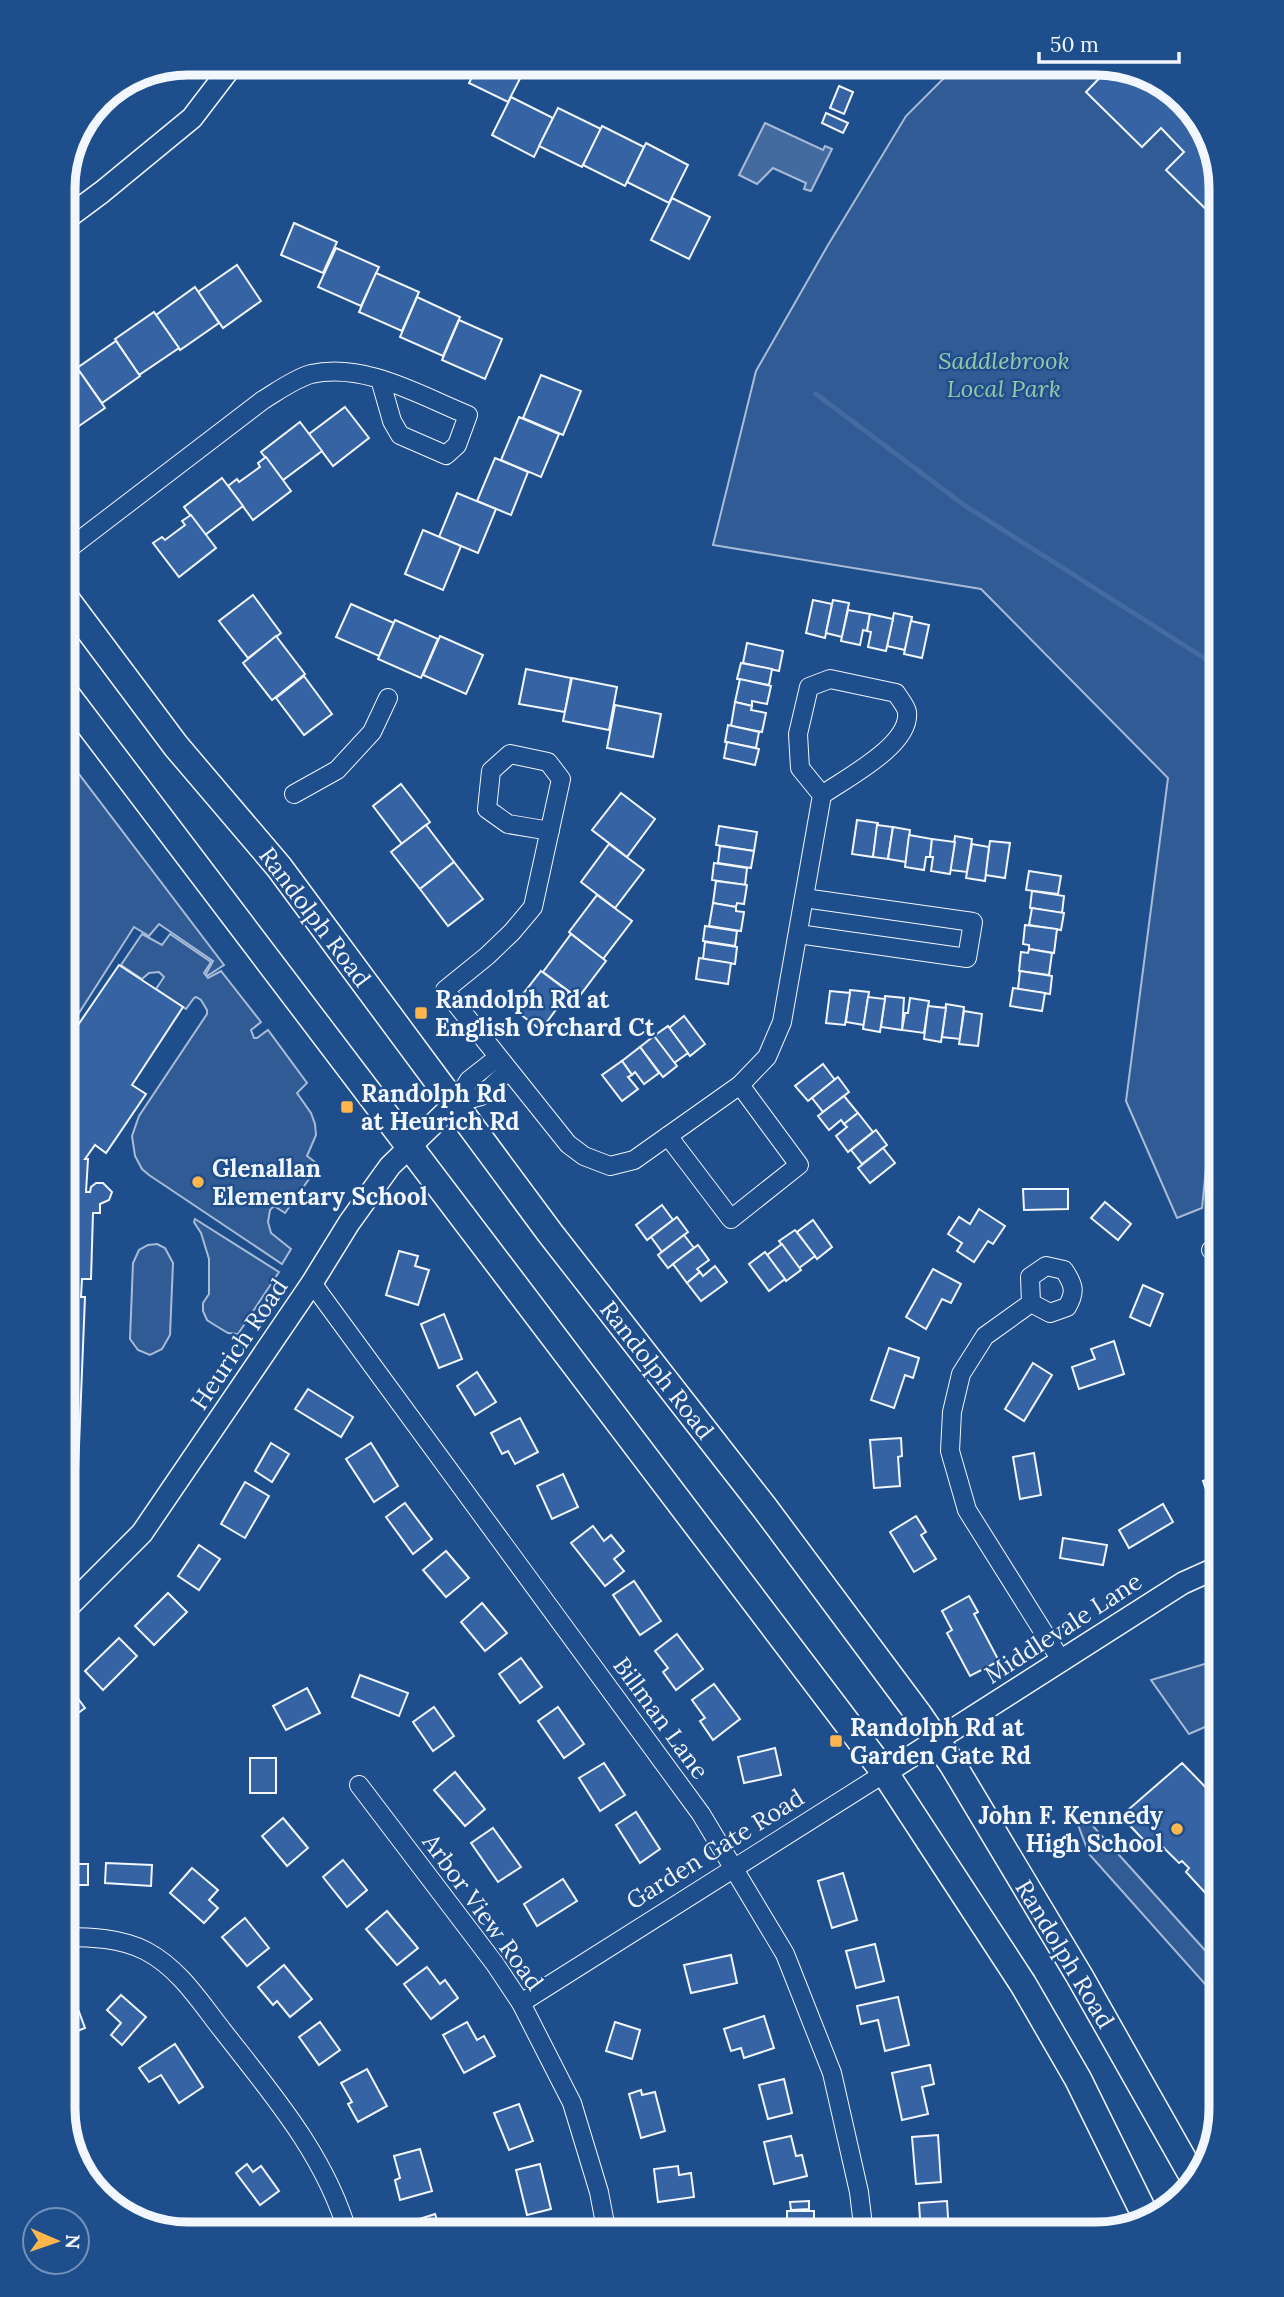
<svg xmlns="http://www.w3.org/2000/svg" width="1284" height="2297" font-family="Lora,serif">
<rect width="100%" height="100%" fill="#1f4e8c"/>
<g fill="#305b95" stroke="#a8bbd7" stroke-width="2">
<polygon points="959,63 1104,63 1172,89 1211,140 1221,189 1221,1021 1202,1208 1177,1218 1126,1101 1168,778 981,589 713,545 756,371 828,245 906,116"/>
<polygon points="63,753 224,965 207,976 206,974 213,961 159,924 149,936 134,927 63,1038"/>
<polygon points="142,934 162,945 170,934 211,962 204,973 208,978 221,971 261,1022 251,1030 254,1038 257,1038 268,1030 307,1083 297,1093 311,1113 315,1124 316,1135 307,1156 319,1165 285,1213 274,1206 270,1210 268,1222 271,1233 291,1249 282,1264 149,1175 142,1169 135,1156 132,1136 139,1116 207,1014 207,1010 201,1000 196,997 194,998 186,1009 156,989 164,977 159,972 149,973 142,979 121,965"/>
<polygon points="195,1219 279,1272 238,1334 228,1333 213,1324 207,1320 203,1311 203,1303 209,1294 209,1259 201,1233 194,1222"/>
<polygon points="157,1244 165,1248 173,1263 170,1335 162,1349 150,1355 138,1350 130,1339 133,1263 139,1250 148,1245"/>
<polygon points="1221,1659 1221,1720 1189,1734 1151,1680"/>
<polygon points="1083,1815 1221,1968 1221,2002 1089,1854 1077,1822"/>
</g>
<polygon fill="#446ba0" stroke="#a8bbd7" stroke-width="2" points="765,123 823,150 825,146 832,149 811,191 804,189 806,183 773,168 757,184 739,175"/>
<g fill="none" stroke-linecap="round" stroke-linejoin="round">
<polyline stroke="#446ba0" stroke-width="5" points="816,394 964,505 1215,665"/>
</g>
<g fill="#3563a3" stroke="#f2f6ff" stroke-width="2">
<polygon points="479,63 528,63 508,102 469,83"/>
<polygon points="1111,66 1172,89 1211,140 1221,189 1221,224 1166,170 1184,152 1161,128 1142,147 1086,92"/>
<polygon points="839,86 853,92 844,114 830,108"/>
<polygon points="511,97 553,118 534,157 492,135"/>
<polygon points="558,108 601,129 582,167 539,146"/>
<polygon points="826,113 848,123 843,133 822,123"/>
<polygon points="602,126 644,147 625,186 583,165"/>
<polygon points="646,143 688,165 669,203 627,182"/>
<polygon points="672,198 710,217 689,259 651,240"/>
<polygon points="294,223 337,242 323,273 281,255"/>
<polygon points="336,248 379,267 361,306 318,287"/>
<polygon points="237,265 261,301 223,328 198,292"/>
<polygon points="376,273 419,292 402,331 359,312"/>
<polygon points="195,287 219,323 180,350 156,315"/>
<polygon points="417,297 460,317 443,356 400,337"/>
<polygon points="154,312 179,348 139,375 115,339"/>
<polygon points="459,320 502,339 485,379 442,360"/>
<polygon points="116,341 140,376 102,403 77,368"/>
<polygon points="80,372 105,408 66,435 63,431 63,384"/>
<polygon points="541,375 581,391 563,435 523,418"/>
<polygon points="345,407 369,438 333,466 309,434"/>
<polygon points="519,417 559,434 541,477 501,460"/>
<polygon points="300,422 322,451 283,480 261,452"/>
<polygon points="266,457 291,491 253,520 228,486 237,479 239,482 260,467 258,463"/>
<polygon points="495,458 528,472 511,515 477,501"/>
<polygon points="222,478 243,506 205,535 184,507"/>
<polygon points="457,493 496,509 478,553 439,537"/>
<polygon points="191,515 216,548 179,577 153,543 162,537 165,540 185,525 182,521"/>
<polygon points="423,530 461,546 443,590 405,574"/>
<polygon points="253,595 281,633 248,658 219,621"/>
<polygon points="813,600 832,604 825,638 806,633"/>
<polygon points="833,600 849,603 842,637 826,633"/>
<polygon points="351,604 394,623 379,656 336,637"/>
<polygon points="848,610 870,614 867,631 863,630 860,645 841,641"/>
<polygon points="894,613 912,617 905,650 887,646"/>
<polygon points="870,614 893,619 886,651 868,647 871,632 867,631"/>
<polygon points="395,620 438,639 421,678 378,659"/>
<polygon points="911,621 929,625 922,658 904,654"/>
<polygon points="276,636 305,674 272,700 243,663"/>
<polygon points="440,636 483,655 466,694 423,675"/>
<polygon points="747,643 783,651 779,671 743,663"/>
<polygon points="741,663 772,669 769,685 737,679"/>
<polygon points="526,669 571,678 565,712 519,704"/>
<polygon points="304,676 332,714 304,735 276,698"/>
<polygon points="572,678 617,687 609,730 563,721"/>
<polygon points="740,679 771,686 767,704 752,701 752,706 735,702"/>
<polygon points="735,702 752,706 751,710 766,713 762,732 731,726"/>
<polygon points="615,705 661,714 653,757 607,748"/>
<polygon points="728,725 759,732 756,748 725,742"/>
<polygon points="727,742 759,749 755,765 724,758"/>
<polygon points="401,784 430,822 402,844 373,806"/>
<polygon points="621,793 655,819 627,857 592,830"/>
<polygon points="857,820 878,823 873,857 852,854"/>
<polygon points="426,825 454,862 420,889 391,852"/>
<polygon points="877,825 893,827 888,859 873,857"/>
<polygon points="719,826 757,832 754,851 716,845"/>
<polygon points="893,827 910,830 906,862 888,859"/>
<polygon points="909,835 932,839 930,857 926,857 924,870 905,867"/>
<polygon points="955,836 972,839 967,872 950,870"/>
<polygon points="932,839 955,842 950,874 931,871 933,857 930,857"/>
<polygon points="990,841 1010,843 1005,878 985,875"/>
<polygon points="609,844 644,870 615,908 581,882"/>
<polygon points="972,844 989,847 985,881 966,878"/>
<polygon points="720,846 754,851 751,868 718,863"/>
<polygon points="454,862 483,899 448,926 420,889"/>
<polygon points="714,863 747,868 745,885 712,880"/>
<polygon points="1029,871 1061,876 1058,894 1026,890"/>
<polygon points="716,881 747,885 744,904 737,903 736,907 713,903"/>
<polygon points="1032,891 1064,896 1062,913 1030,908"/>
<polygon points="597,895 632,921 603,959 569,932"/>
<polygon points="713,903 736,907 736,911 744,912 741,931 709,926"/>
<polygon points="1032,908 1064,913 1061,930 1029,925"/>
<polygon points="1025,925 1057,929 1054,953 1029,949 1029,945 1023,944"/>
<polygon points="705,926 737,931 735,946 703,941"/>
<polygon points="571,934 606,961 578,998 543,972"/>
<polygon points="705,942 737,947 735,964 703,959"/>
<polygon points="1029,949 1052,953 1049,975 1019,971 1021,952 1028,953"/>
<polygon points="699,958 731,963 728,984 696,979"/>
<polygon points="119,965 183,1007 132,1085 146,1094 106,1153 95,1145 85,1159 88,1159 86,1192 90,1192 91,1187 96,1183 103,1183 112,1192 109,1200 100,1204 100,1213 93,1213 91,1279 82,1279 81,1297 85,1297 78,1470 63,1469 63,1047"/>
<polygon points="541,971 569,992 541,1030 512,1008"/>
<polygon points="1020,971 1052,976 1050,994 1018,989"/>
<polygon points="1013,988 1045,993 1042,1011 1010,1006"/>
<polygon points="850,990 869,992 864,1025 846,1022"/>
<polygon points="830,991 850,993 845,1025 826,1023"/>
<polygon points="885,996 904,998 902,1030 881,1027"/>
<polygon points="868,997 885,999 880,1032 863,1029"/>
<polygon points="910,998 929,1001 924,1033 902,1030 905,1013 908,1013"/>
<polygon points="946,1004 964,1007 960,1039 942,1037"/>
<polygon points="928,1006 946,1008 941,1042 924,1039"/>
<polygon points="964,1011 982,1014 978,1046 959,1044"/>
<polygon points="684,1016 705,1044 690,1056 669,1028"/>
<polygon points="668,1026 688,1053 674,1063 654,1036"/>
<polygon points="654,1036 677,1066 663,1077 640,1047"/>
<polygon points="640,1047 659,1073 644,1084 635,1072 632,1075 622,1061"/>
<polygon points="622,1061 632,1075 628,1077 638,1089 622,1101 602,1075"/>
<polygon points="823,1064 835,1080 808,1101 795,1086"/>
<polygon points="838,1077 849,1092 823,1112 812,1098"/>
<polygon points="844,1096 858,1113 844,1124 841,1120 829,1130 818,1116"/>
<polygon points="858,1113 873,1132 848,1152 836,1136 847,1127 844,1124"/>
<polygon points="876,1130 887,1145 862,1164 851,1150"/>
<polygon points="883,1148 895,1163 870,1183 858,1168"/>
<polygon points="1023,1189 1068,1189 1068,1209 1024,1210"/>
<polygon points="1105,1202 1131,1224 1118,1240 1091,1218"/>
<polygon points="662,1205 673,1220 647,1240 636,1225"/>
<polygon points="979,1209 1005,1226 993,1244 988,1241 974,1262 957,1251 962,1243 948,1234 959,1217 970,1224"/>
<polygon points="677,1217 688,1232 662,1252 651,1237"/>
<polygon points="813,1220 832,1247 817,1259 797,1232"/>
<polygon points="795,1230 815,1256 799,1268 779,1241"/>
<polygon points="684,1235 694,1248 668,1268 658,1255"/>
<polygon points="782,1244 801,1270 786,1281 767,1255"/>
<polygon points="698,1245 709,1260 697,1269 700,1272 687,1283 673,1264"/>
<polygon points="399,1251 418,1256 415,1266 429,1270 418,1305 386,1295"/>
<polygon points="765,1252 785,1279 769,1291 749,1264"/>
<polygon points="715,1266 727,1282 701,1301 687,1283 700,1272 703,1276"/>
<polygon points="933,1269 961,1284 951,1303 942,1299 926,1329 906,1317"/>
<polygon points="1143,1285 1163,1294 1150,1326 1130,1317"/>
<polygon points="1210,1302 1221,1303 1221,1341 1207,1340"/>
<polygon points="444,1314 462,1359 439,1368 421,1324"/>
<polygon points="1114,1341 1124,1374 1079,1389 1072,1367 1095,1359 1091,1349"/>
<polygon points="889,1348 919,1358 913,1378 905,1375 894,1408 871,1400"/>
<polygon points="1033,1363 1052,1375 1024,1421 1005,1409"/>
<polygon points="477,1372 496,1402 475,1415 457,1386"/>
<polygon points="308,1389 353,1417 341,1437 295,1409"/>
<polygon points="520,1418 538,1452 515,1464 508,1451 502,1454 491,1433"/>
<polygon points="901,1438 902,1456 898,1457 900,1486 874,1488 870,1440"/>
<polygon points="271,1443 289,1454 272,1482 255,1471"/>
<polygon points="371,1443 398,1486 374,1502 346,1459"/>
<polygon points="1034,1453 1041,1495 1020,1499 1013,1457"/>
<polygon points="563,1474 578,1507 552,1519 537,1486"/>
<polygon points="1221,1475 1221,1500 1220,1498 1210,1501 1203,1481"/>
<polygon points="245,1482 269,1496 245,1538 221,1524"/>
<polygon points="405,1503 432,1539 413,1554 386,1517"/>
<polygon points="1163,1504 1173,1522 1129,1548 1119,1530"/>
<polygon points="916,1516 926,1532 921,1535 936,1559 914,1572 890,1532"/>
<polygon points="593,1526 604,1541 611,1535 624,1551 614,1559 624,1571 605,1586 571,1543"/>
<polygon points="1063,1538 1107,1545 1103,1565 1060,1558"/>
<polygon points="199,1545 220,1559 199,1590 178,1576"/>
<polygon points="446,1551 469,1578 446,1597 423,1570"/>
<polygon points="634,1581 661,1621 640,1635 613,1595"/>
<polygon points="168,1593 187,1612 154,1645 135,1626"/>
<polygon points="969,1596 978,1612 974,1614 999,1661 970,1676 947,1633 952,1630 942,1611"/>
<polygon points="482,1603 507,1633 485,1651 461,1622"/>
<polygon points="677,1634 703,1669 676,1690 663,1672 668,1668 655,1651"/>
<polygon points="119,1638 137,1656 103,1690 85,1671"/>
<polygon points="521,1658 542,1687 520,1703 499,1674"/>
<polygon points="360,1675 408,1693 399,1716 352,1697"/>
<polygon points="67,1684 85,1708 63,1724 63,1687"/>
<polygon points="714,1684 740,1719 713,1740 700,1721 705,1718 692,1700"/>
<polygon points="307,1688 320,1713 286,1730 273,1706"/>
<polygon points="434,1707 454,1736 433,1751 413,1722"/>
<polygon points="558,1707 584,1744 564,1758 538,1721"/>
<polygon points="775,1748 781,1775 744,1783 738,1757"/>
<rect x="250" y="1758" width="26" height="35"/>
<polygon points="604,1763 625,1795 600,1811 579,1778"/>
<polygon points="1182,1763 1219,1801 1221,1799 1221,1910 1186,1872 1189,1868 1182,1861 1179,1863 1159,1843 1152,1849 1121,1816"/>
<polygon points="455,1772 485,1809 465,1826 434,1790"/>
<polygon points="636,1812 660,1849 640,1863 616,1825"/>
<polygon points="283,1818 308,1848 287,1866 262,1836"/>
<polygon points="493,1828 521,1867 498,1882 471,1843"/>
<polygon points="343,1860 367,1890 347,1907 323,1877"/>
<polygon points="106,1863 152,1865 151,1886 105,1883"/>
<rect x="63" y="1864" width="25" height="21"/>
<polygon points="192,1868 218,1890 209,1900 218,1908 204,1923 170,1893"/>
<polygon points="843,1873 857,1920 832,1928 818,1881"/>
<polygon points="563,1879 577,1901 537,1926 524,1904"/>
<polygon points="387,1911 418,1948 397,1965 366,1929"/>
<polygon points="245,1918 269,1948 247,1966 222,1937"/>
<polygon points="875,1944 884,1981 856,1988 846,1951"/>
<polygon points="731,1955 737,1983 691,1993 684,1965"/>
<polygon points="284,1965 312,1999 290,2017 277,2001 273,2005 258,1987"/>
<polygon points="427,1967 440,1984 445,1980 458,1998 431,2019 404,1984"/>
<polygon points="72,1993 85,2028 75,2032 72,2025 63,2028 63,1996"/>
<polygon points="121,1995 146,2017 122,2045 111,2035 121,2023 107,2010"/>
<polygon points="898,1997 909,2045 885,2051 878,2020 861,2024 857,2006"/>
<polygon points="764,2016 774,2048 744,2058 741,2048 731,2051 724,2029"/>
<polygon points="320,2022 340,2050 319,2065 299,2037"/>
<polygon points="467,2022 477,2040 484,2036 495,2056 464,2073 443,2035"/>
<polygon points="615,2022 640,2030 632,2059 606,2051"/>
<polygon points="175,2044 203,2087 179,2103 161,2075 149,2082 139,2068"/>
<polygon points="930,2065 934,2084 922,2087 928,2114 902,2120 892,2073"/>
<polygon points="367,2069 387,2106 358,2122 348,2104 352,2102 341,2083"/>
<polygon points="784,2079 792,2113 768,2119 759,2085"/>
<polygon points="641,2090 642,2095 655,2092 665,2131 641,2138 629,2094"/>
<polygon points="519,2104 533,2141 509,2150 494,2113"/>
<polygon points="938,2135 941,2182 916,2184 912,2137"/>
<polygon points="791,2136 796,2156 802,2155 807,2176 774,2184 764,2142"/>
<polygon points="420,2149 432,2191 400,2200 395,2180 400,2178 394,2156"/>
<polygon points="247,2164 253,2172 261,2166 279,2191 260,2205 236,2173"/>
<polygon points="540,2164 551,2209 527,2215 516,2170"/>
<polygon points="678,2166 679,2175 691,2173 694,2197 658,2202 654,2169"/>
<polygon points="809,2201 809,2209 791,2210 790,2202"/>
<polygon points="947,2201 949,2234 921,2234 919,2203"/>
<rect x="787" y="2211" width="27" height="23"/>
<polygon points="435,2214 442,2234 411,2234 407,2223"/>
<polygon points="288,2220 294,2234 264,2234 263,2232"/>
<polygon points="688,2224 689,2234 662,2234 661,2227"/>
<polygon points="558,2229 559,2234 532,2234 532,2233"/>
</g>
<g fill="none" stroke-linecap="round" stroke-linejoin="round">
<defs>
<g id="minor">
<path d="M63,553L263,400C278,391 294,379 311,374C365,362 421,396 468,415L457,445L446,455L400,435L392,421L380,379"/>
<polyline points="294,794 337,770 372,732 388,698"/>
<path d="M550,831L508,824L487,809L491,771L510,754L548,762L561,779L533,907L512,932L487,956L445,990L568,1144L584,1156L610,1166L634,1160L740,1085L767,1057L782,1022L822,795L800,768L798,734L809,687L830,679L896,693C899,698 906,706 907,712C911,745 846,778 822,795"/>
<polyline points="798,934 967,958 973,922 804,898"/>
<polyline points="455,1103 481,1096 508,1071"/>
<polyline points="455,1103 469,1080 497,1058"/>
<polyline points="668,1136 731,1219 799,1165 740,1085"/>
<polyline points="1211,1250 1221,1247"/>
<polyline points="312,1283 701,1814 785,1954 832,2073 859,2192 864,2234"/>
<path d="M1031,1303L1030,1277L1046,1266L1064,1270C1074,1285 1076,1292 1067,1307L1050,1313L1031,1303L985,1336L961,1374L952,1412L950,1451L967,1510L1061,1660"/>
<polyline points="359,1785 495,1964 521,2003 572,2103 599,2192 607,2234"/>
<path d="M63,1937C91,1937 121,1938 146,1951C180,1969 200,2002 223,2031C272,2094 326,2156 348,2234"/>
<polyline points="521,2003 885,1773"/>
</g>
<g id="tertiary">
<polyline points="63,221 102,192 192,118 234,63"/>
<polyline points="63,1612 142,1533 312,1283 349,1223 390,1166 455,1103"/>
<polyline points="885,1773 1183,1583 1221,1566"/>
</g>
<g id="primary">
<polyline points="63,595 176,746 279,867 550,1233 764,1507 919,1715 953,1765 1080,1977 1196,2182"/>
<polyline points="63,690 885,1773 1023,1984 1078,2079 1148,2221"/>
</g>
</defs>
<use href="#minor" stroke="#f2f6ff" stroke-width="20"/>
<use href="#tertiary" stroke="#f2f6ff" stroke-width="24"/>
<use href="#primary" stroke="#f2f6ff" stroke-width="29"/>
<use href="#minor" stroke="#1f4e8c" stroke-width="18"/>
<use href="#tertiary" stroke="#1f4e8c" stroke-width="21"/>
<use href="#primary" stroke="#1f4e8c" stroke-width="26"/>
</g>
<g fill="#ffb74d" stroke="#1f4e8c" stroke-width="2.5">
<rect x="414" y="1006" width="14" height="14" rx="3.5"/>
<rect x="340" y="1100" width="14" height="14" rx="3.5"/>
<circle cx="198" cy="1182" r="7"/>
<rect x="829" y="1734" width="14" height="14" rx="3.5"/>
<circle cx="1177" cy="1829" r="7"/>
</g>
<g text-anchor="middle" dominant-baseline="central" stroke-width="5" stroke-linejoin="round" paint-order="stroke">
<g font-size="24" font-style="italic" fill="#97c8a6" stroke="#1f4e8c">
<text x="1004" y="360">Saddlebrook<tspan x="1004" dy="28">Local Park</tspan></text>
</g>
<g font-size="24" fill="#f2f6ff" stroke="#1f4e8c">
<text transform="translate(315 917) rotate(53)">Randolph Road</text>
<text transform="translate(239 1344) rotate(-56)">Heurich Road</text>
<text transform="translate(657 1370) rotate(52)">Randolph Road</text>
<text transform="translate(1063 1628) rotate(-33)">Middlevale Lane</text>
<text transform="translate(661 1718) rotate(54)">Billman Lane</text>
<text transform="translate(715 1849) rotate(-32)">Garden Gate Road</text>
<text transform="translate(483 1912) rotate(54)">Arbor View Road</text>
<text transform="translate(1065 1954) rotate(59)">Randolph Road</text>
</g>
<g font-size="24" font-weight="bold" fill="#f2f6ff" stroke="#1f4e8c" text-anchor="start">
<text x="435" y="999">Randolph Rd at<tspan x="435" dy="28">English Orchard Ct</tspan></text>
<text x="361" y="1093">Randolph Rd<tspan x="361" dy="28">at Heurich Rd</tspan></text>
<text x="212" y="1168">Glenallan<tspan x="212" dy="28">Elementary School</tspan></text>
<text x="850" y="1727">Randolph Rd at<tspan x="850" dy="28">Garden Gate Rd</tspan></text>
<text x="1163" y="1815" text-anchor="end">John F. Kennedy<tspan x="1163" dy="28">High School</tspan></text>
</g>
</g>
<path d="M0 0H1284V2297H0ZM188 75H1096A113 113 0 0 1 1209 188V2109A113 113 0 0 1 1096 2222H188A113 113 0 0 1 75 2109V188A113 113 0 0 1 188 75Z" fill="#1f4e8c" fill-rule="evenodd"/>
<path fill="none" stroke="#f2f6ff" stroke-width="9" d="M188 75H1096A113 113 0 0 1 1209 188V2109A113 113 0 0 1 1096 2222H188A113 113 0 0 1 75 2109V188A113 113 0 0 1 188 75Z"/>
<g transform="translate(56 2241) rotate(92)"><circle r="33" fill="#1f4e8c" stroke="#7391ba" stroke-width="2"/>
<path d="M0-5L12 26L0 18L-12 26Z" fill="#ffb74d"/>
<text y="-10" font-size="19" font-weight="bold" text-anchor="middle" fill="#f2f6ff">N</text>
</g>
<path d="M1039 52v10h140v-10" fill="none" stroke="#f2f6ff" stroke-width="3.5"/>
<text x="1050" y="52" font-size="21" fill="#f2f6ff" stroke="#1f4e8c" stroke-width="5" paint-order="stroke">50 m</text>
</svg>
